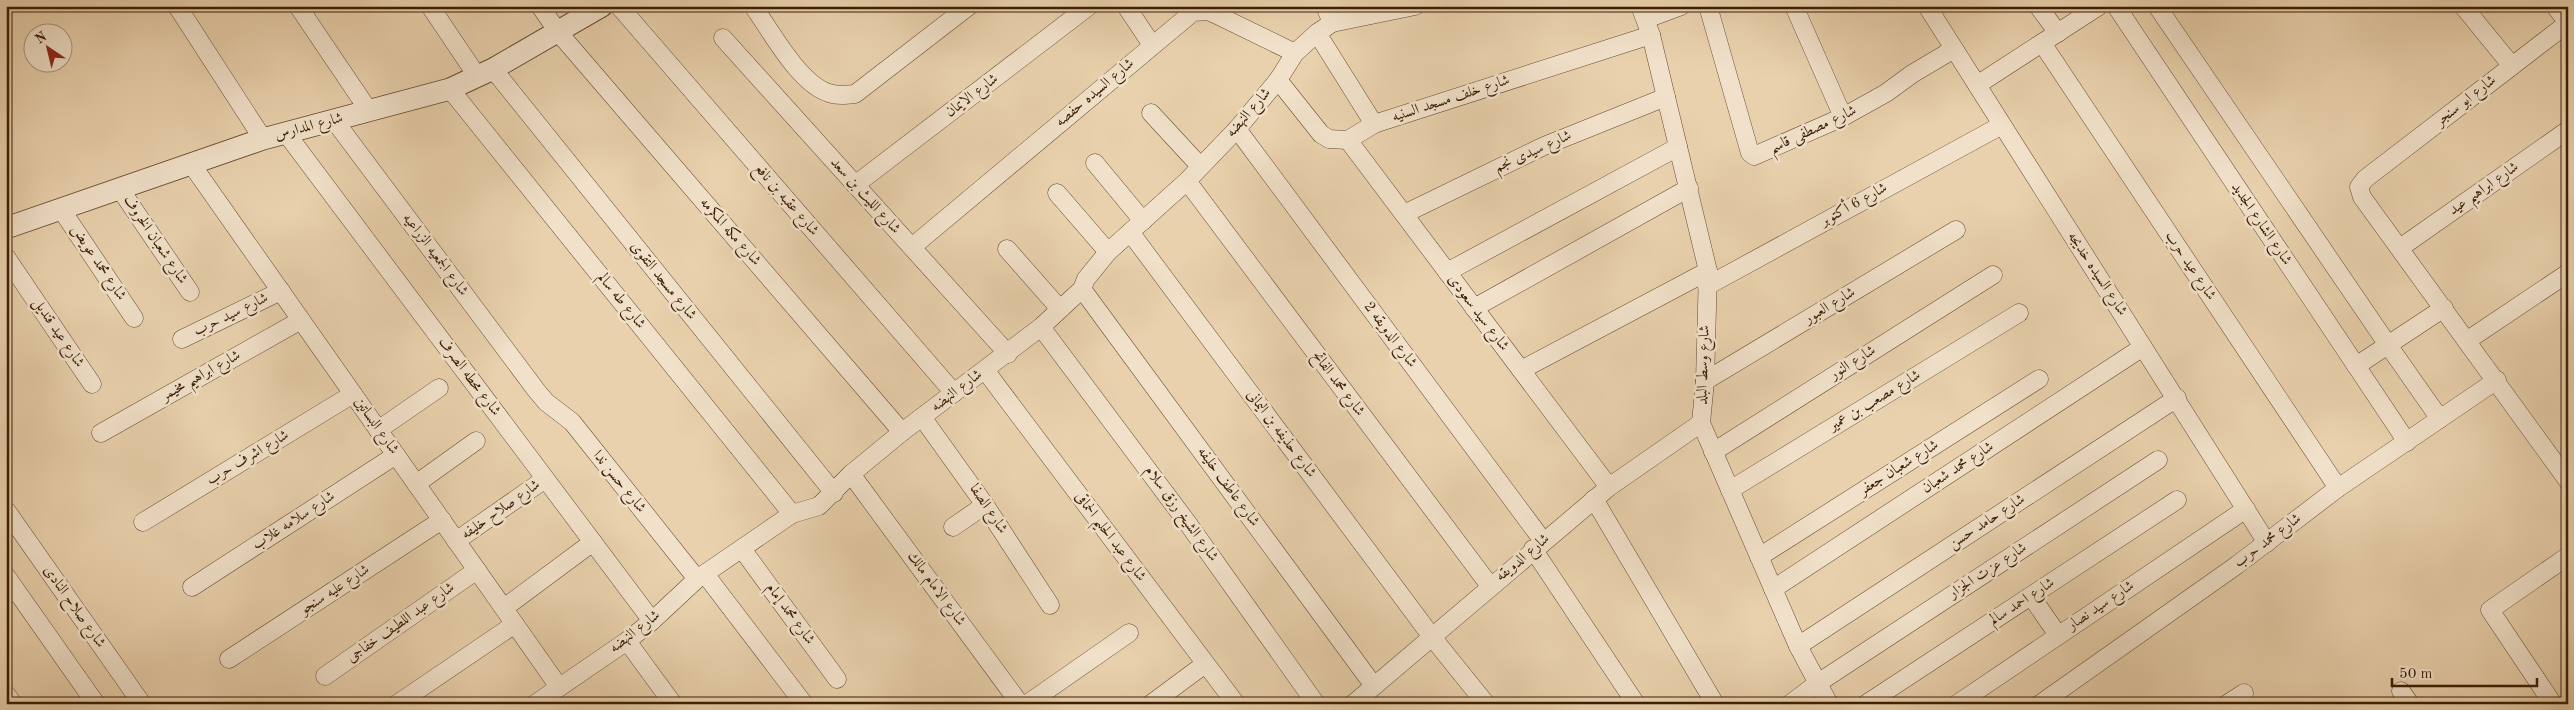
<svg xmlns="http://www.w3.org/2000/svg" width="2574" height="710" font-family="'Old Standard TT',Amiri,serif">
<rect width="100%" height="100%" fill="#e9d1ad"/>
<filter id="stains"><feTurbulence type="fractalNoise" baseFrequency=".004" numOctaves="4"/><feColorMatrix values="0 0 0 0 .2 0 0 0 0 .09 0 0 0 0 .02 0 0 0 .5 -.17"/></filter>
<radialGradient id="worn" r=".72"><stop offset=".6" stop-color="#630" stop-opacity="0"/><stop offset="1" stop-color="#630" stop-opacity=".3"/></radialGradient>
<g fill="none" stroke-linecap="round" stroke-linejoin="round">
<defs>
<g id="minor">
<polyline points="177,6 263,139"/>
<polyline points="298,6 369,111"/>
<polyline points="430,6 477,76"/>
<polyline points="540,6 558,32 902,432"/>
<polyline points="619,6 954,393"/>
<path d="M753,6C771,31 799,84 829,93C837,96 846,95 855,94L969,6"/>
<polyline points="1126,6 1152,45"/>
<polyline points="1325,6 1332,23"/>
<polyline points="1640,6 1651,35 1708,271 1705,381 1701,423 1798,646 1829,704"/>
<polyline points="1708,6 1750,153 1754,156 1843,117 1886,93 1912,74 1954,49"/>
<polyline points="1794,6 1843,117"/>
<polyline points="1927,6 2267,543"/>
<polyline points="2038,6 2058,33"/>
<polyline points="2116,6 2407,442"/>
<polyline points="2157,6 2388,345 2440,419"/>
<polyline points="2463,6 2512,66"/>
<polyline points="2555,6 2568,23 2365,179 2359,187 2362,197 2568,481"/>
<polyline points="1646,19 1681,6"/>
<polyline points="1317,33 1374,124"/>
<polyline points="723,38 1008,354"/>
<polyline points="2042,43 2338,488"/>
<polyline points="493,69 834,493"/>
<polyline points="1278,80 1321,134 1329,139 1348,140 1374,124 1651,35"/>
<polyline points="1977,85 2099,6"/>
<polyline points="450,89 792,514"/>
<polyline points="1151,113 1200,166"/>
<polyline points="334,120 536,390 546,402 572,422 697,579"/>
<polyline points="1237,129 1543,541"/>
<polyline points="286,133 652,621"/>
<polyline points="1348,140 1609,487"/>
<polyline points="1095,163 1143,221"/>
<polyline points="192,165 559,687"/>
<polyline points="1187,181 1490,586"/>
<polyline points="855,185 1089,6"/>
<polyline points="120,189 190,292"/>
<polyline points="1057,193 1108,252"/>
<polyline points="61,209 134,318"/>
<polyline points="1404,214 1544,146 1666,97"/>
<polyline points="1130,232 1432,637 1486,704"/>
<polyline points="912,247 1193,12 1208,11 1215,14 1295,53"/>
<polyline points="2400,248 2568,130"/>
<polyline points="1007,249 1059,308"/>
<polyline points="6,257 92,384"/>
<polyline points="1447,272 1678,147"/>
<polyline points="1707,286 2002,125"/>
<polyline points="1082,289 1374,686"/>
<polyline points="1474,308 1689,188"/>
<polyline points="1041,327 1189,525 1316,704"/>
<polyline points="182,339 281,291"/>
<polyline points="2468,340 2568,273"/>
<polyline points="2356,366 2444,308"/>
<polyline points="985,370 1236,704"/>
<polyline points="1521,370 1708,271"/>
<polyline points="1705,381 1956,230"/>
<polyline points="922,417 985,505 1050,605"/>
<polyline points="378,430 439,388"/>
<polyline points="101,433 301,320"/>
<polyline points="1713,452 1993,275"/>
<polyline points="851,474 1020,704"/>
<polyline points="416,484 476,441"/>
<polyline points="1730,490 2019,313"/>
<polyline points="1594,499 1715,704"/>
<polyline points="6,510 142,704"/>
<polyline points="143,522 353,394"/>
<polyline points="953,527 985,505"/>
<polyline points="456,541 545,479"/>
<polyline points="742,549 837,679"/>
<polyline points="1533,549 1636,704"/>
<polyline points="1759,557 2039,379"/>
<polyline points="705,574 804,704"/>
<polyline points="6,576 96,704"/>
<polyline points="192,587 396,455"/>
<polyline points="1773,589 2143,347"/>
<polyline points="2031,596 2058,635"/>
<polyline points="504,608 593,542"/>
<polyline points="627,641 673,704"/>
<polyline points="1798,646 2177,398"/>
<polyline points="229,659 442,520"/>
<polyline points="325,676 477,570"/>
<polyline points="2401,691 2410,704"/>
<polyline points="6,694 13,704"/>
<polyline points="397,704 515,624"/>
<polyline points="535,704 627,641 652,621 697,579 792,514 819,506 851,474 902,432 1041,327 1082,289 1086,279 1108,252 1187,181 1237,129 1278,80 1295,53 1317,33 1332,23 1415,6"/>
<polyline points="1027,704 1129,633"/>
<polyline points="1151,704 1205,664"/>
<polyline points="1353,704 1609,487 1701,423"/>
<polyline points="1790,704 1818,683 2158,460"/>
<polyline points="1866,704 2177,500"/>
<polyline points="1957,704 2246,509"/>
<polyline points="2040,704 2237,565 2338,488 2497,380"/>
<polyline points="2227,704 2244,693"/>
<polyline points="2553,704 2490,610 2568,556"/>
</g>
<polyline id="tertiary" points="6,228 263,139 450,89 493,69 602,6"/>
</defs>
<use href="#minor" stroke="#664c30" stroke-width="19"/>
<use href="#tertiary" stroke="#664c30" stroke-width="23"/>
<use href="#minor" stroke="#f1e1ca" stroke-width="18"/>
<use href="#tertiary" stroke="#f1e1ca" stroke-width="21"/>
</g>
<g text-anchor="middle" dominant-baseline="central" stroke-width="5" stroke-linejoin="round" paint-order="stroke">
<g font-size="15" fill="#3b1f06" stroke="#f1e1ca">
<text transform="translate(1095 93) rotate(-40)">شارع السيده حفصه</text>
<text transform="translate(972 96) rotate(-37)">شارع الايمان</text>
<text transform="translate(1451 99) rotate(-18)">شارع خلف مسجد السنيه</text>
<text transform="translate(2466 101) rotate(-38)">شارع ابو سنجر</text>
<text transform="translate(1249 113) rotate(-49)">شارع النهضه</text>
<text transform="translate(309 127) rotate(-15)">شارع المدارس</text>
<text transform="translate(1813 130) rotate(-25)">شارع مصطفى قاسم</text>
<text transform="translate(1533 152) rotate(-24)">شارع سيدى نجم</text>
<text transform="translate(2484 189) rotate(-35)">شارع ابراهيم عيد</text>
<text transform="translate(865 196) rotate(48)">شارع الليث بن سعد</text>
<text transform="translate(786 200) rotate(49)">شارع عقبه بن نافع</text>
<text transform="translate(1854 205) rotate(-29)">شارع 6 أكتوبر</text>
<text transform="translate(2261 224) rotate(56)">شارع الشارع الجديد</text>
<text transform="translate(730 232) rotate(49)">شارع مكه المكرمه</text>
<text transform="translate(155 240) rotate(56)">شارع شعبان الخروف</text>
<text transform="translate(435 255) rotate(53)">شارع الجمعيه الزراعيه</text>
<text transform="translate(98 263) rotate(56)">شارع محمد عويض</text>
<text transform="translate(2190 266) rotate(56)">شارع عيد حرب</text>
<text transform="translate(2097 274) rotate(57)">شارع السيده خديجه</text>
<text transform="translate(663 281) rotate(51)">شارع مسجد التقوى</text>
<text transform="translate(621 301) rotate(51)">شارع طه سالم</text>
<text transform="translate(1830 306) rotate(-31)">شارع العبور</text>
<text transform="translate(1478 313) rotate(53)">شارع سيد سعودى</text>
<text transform="translate(231 315) rotate(-26)">شارع سيد حرب</text>
<text transform="translate(58 333) rotate(56)">شارع عيد قنديل</text>
<text transform="translate(1390 335) rotate(53)">شارع الدويقه 2</text>
<text transform="translate(1853 363) rotate(-32)">شارع النور</text>
<text transform="translate(1704 365) rotate(-88)">شارع وسط البلد</text>
<text transform="translate(201 376) rotate(-29)">شارع ابراهيم مخيمر</text>
<text transform="translate(469 377) rotate(53)">شارع محطه الصرف</text>
<text transform="translate(1338 384) rotate(53)">شارع محمد الفاتح</text>
<text transform="translate(957 391) rotate(-37)">شارع النهضه</text>
<text transform="translate(1875 401) rotate(-31)">شارع مصعب بن عمير</text>
<text transform="translate(376 426) rotate(55)">شارع البساتين</text>
<text transform="translate(1281 434) rotate(53)">شارع حذيفه بن اليمانى</text>
<text transform="translate(248 458) rotate(-31)">شارع اشرف حرب</text>
<text transform="translate(1899 468) rotate(-32)">شارع شعبان جعفر</text>
<text transform="translate(1958 468) rotate(-33)">شارع محمد شعبان</text>
<text transform="translate(619 482) rotate(51)">شارع حسن ندا</text>
<text transform="translate(1228 487) rotate(54)">شارع عاطف خليفه</text>
<text transform="translate(988 509) rotate(56)">شارع الصفا</text>
<text transform="translate(501 510) rotate(-35)">شارع صلاح خليفه</text>
<text transform="translate(1181 514) rotate(54)">شارع الشيخ رزق سلام</text>
<text transform="translate(294 521) rotate(-33)">شارع سلامه غلاب</text>
<text transform="translate(1987 522) rotate(-33)">شارع حامد حسن</text>
<text transform="translate(1110 537) rotate(53)">شارع عبد الحليم الحماقى</text>
<text transform="translate(2268 541) rotate(-37)">شارع محمد حرب</text>
<text transform="translate(1523 558) rotate(-40)">شارع الدويقه</text>
<text transform="translate(1988 571) rotate(-33)">شارع عزت الجزار</text>
<text transform="translate(936 589) rotate(54)">شارع الامام مالك</text>
<text transform="translate(335 590) rotate(-33)">شارع عليه سنجو</text>
<text transform="translate(2022 602) rotate(-33)">شارع احمد سالم</text>
<text transform="translate(2101 606) rotate(-34)">شارع سيد نصار</text>
<text transform="translate(74 607) rotate(55)">شارع صلاح النادى</text>
<text transform="translate(790 614) rotate(54)">شارع محمد إمام</text>
<text transform="translate(401 623) rotate(-35)">شارع عبد اللطيف خفاجى</text>
<text transform="translate(635 632) rotate(-38)">شارع النهضه</text>
</g>
</g>
<rect width="2574" height="710" fill="none" stroke="#e9d1ad" stroke-width="25"/>
<rect x="8" y="8" width="2559" height="695" fill="none" stroke="#3b1f06" stroke-width="2.5"/>
<rect x="12" y="12" width="2549" height="685" fill="none" stroke="#3b1f06"/>
<g transform="translate(48 48) rotate(325)"><circle r="24" fill="#f1e1ca" stroke="#a8937c"/>
<path d="M0-4L9 19L0 12L-9 19Z" fill="#8f2418"/>
<text y="-8" font-size="14" font-weight="bold" text-anchor="middle" fill="#3b1f06">N</text>
</g>
<path d="M2392 678v8h145v-8" fill="none" stroke="#3b1f06" stroke-width="2.5"/>
<text x="2399" y="678" font-size="15" fill="#3b1f06" stroke="#f1e1ca" stroke-width="4" paint-order="stroke">50 m</text>
<rect width="100%" height="100%" filter="url(#stains)"/>
<rect width="100%" height="100%" fill="url(#worn)"/>
</svg>
